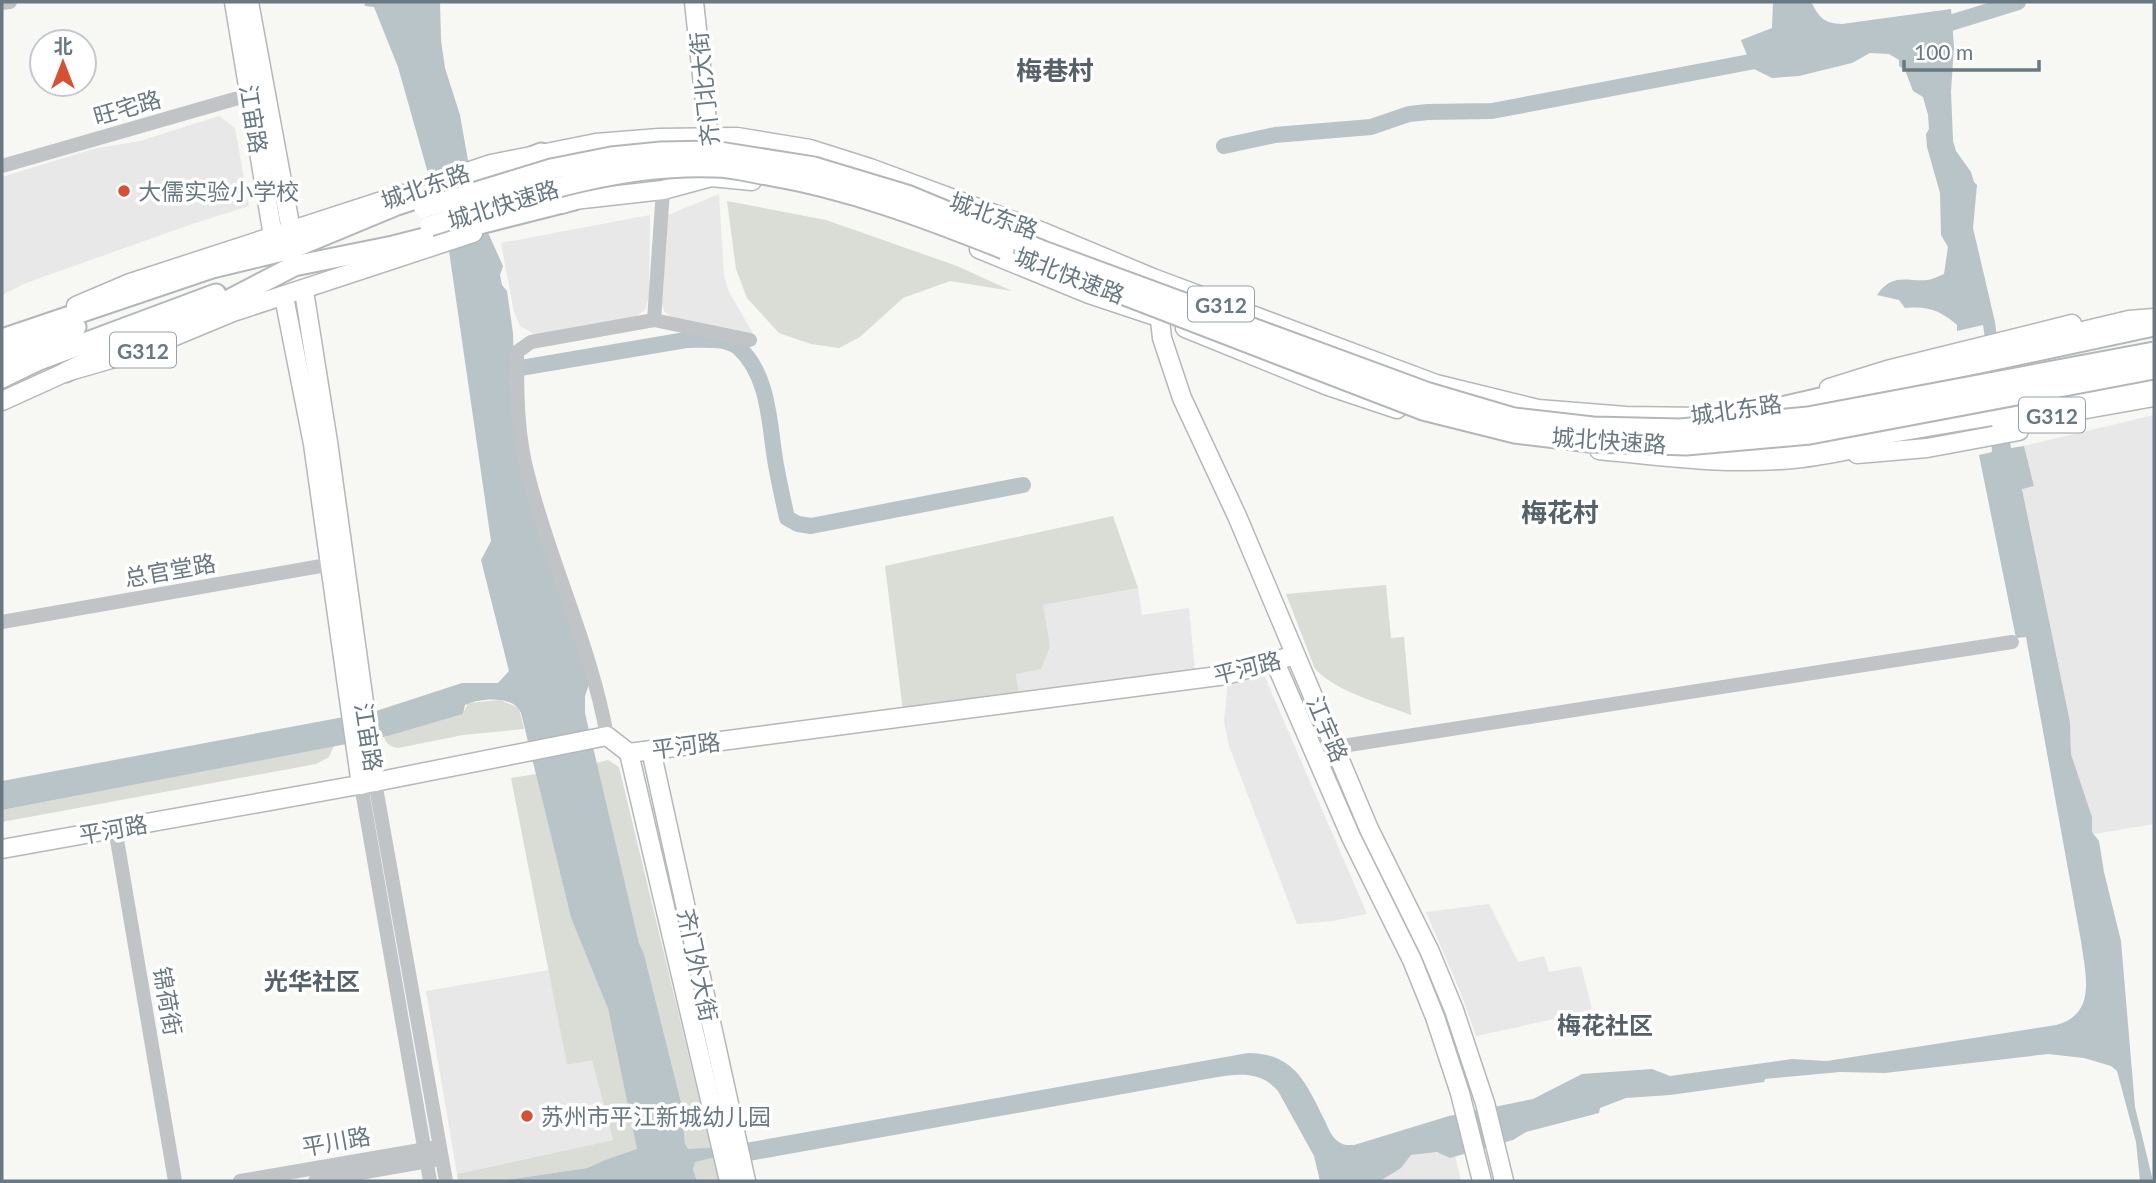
<svg xmlns="http://www.w3.org/2000/svg" width="2156" height="1183" font-family="Lato,'Noto Sans SC',sans-serif">
<rect width="100%" height="100%" fill="#f7f7f4"/>
<g fill="#e7e8e7">
<polygon points="219,116 235,128 249,206 189,225 26,283 2,295 2,177 93,149 140,141"/>
<polygon points="719,194 724,276 729,292 755,337 670,316 664,311 662,303 668,215"/>
<polygon points="650,215 649,295 646,308 641,313 635,317 536,335 520,326 514,312 501,243"/>
<polygon points="2154,415 2154,824 2094,834 2092,832 2092,817 2071,754 2070,722 2022,488 2034,485 2024,446"/>
<polygon points="1138,588 1142,615 1189,608 1195,671 1019,695 1016,673 1040,669 1043,605"/>
<polygon points="1264,675 1367,914 1333,921 1297,924 1229,746 1224,722 1228,682"/>
<polygon points="1489,904 1518,962 1544,956 1549,972 1581,966 1592,1009 1568,1016 1476,1036 1462,996 1426,912"/>
<polygon points="549,970 567,1065 592,1059 613,1140 457,1174 426,991"/>
<polygon points="1430,1152 1442,1153 1450,1158 1455,1156 1461,1181 1380,1181 1400,1168 1411,1155"/>
</g>
<g fill="#d9ddd5">
<polygon points="727,201 826,220 957,266 1012,291 950,281 903,298 860,337 839,348 811,344 779,333 747,298 736,269"/>
<polygon points="1113,516 1138,588 1043,605 1050,646 1041,669 1016,674 1019,695 903,711 885,566"/>
<path d="M1386,585L1391,638L1404,637L1411,715C1380,703 1339,693 1315,669L1286,594Z"/>
<path d="M500,700L519,708L524,729L463,735L398,748C391,747 386,744 384,737L463,714L468,703Z"/>
<polygon points="334,746 329,757 316,764 2,822 2,810"/>
<polygon points="608,760 619,767 719,1181 697,1181 685,1144 681,1102 644,954 639,943 596,763"/>
<polygon points="536,774 571,918 608,1009 638,1150 605,1160 587,1168 499,1181 458,1181 457,1174 613,1140 592,1060 567,1065 511,778"/>
</g>
<path fill="#b8c4c7" d="M364,2H440L441,40L445,68L460,115L470,172L485,226L503,266L500,275L502,285L507,291L513,333L514,368L510,380L525,481L590,681L585,696V713L639,943L644,954L681,1102L685,1144L688,1149L723,1147L1248,1053C1294,1053 1306,1083 1324,1119C1328,1127 1331,1137 1339,1142C1344,1146 1349,1145 1354,1145L1449,1116L1533,1099L1582,1074L1652,1069L1670,1076L1792,1059L1827,1061L2056,1025C2098,1014 2085,973 2081,941L2026,637L2016,638L1979,455L1992,452L1990,423L1997,419L1983,325L1957,331V325C1940,310 1928,306 1905,308L1899,300L1877,295C1893,272 1907,282 1928,280C1933,279 1939,276 1944,274L1948,247L1941,235L1940,193L1927,147L1926,134L1929,129L1928,115L1923,97L1913,91L1905,70L1899,66V60L1889,54L1870,53L1852,63L1799,76L1772,78L1752,68L1741,40L1772,28L1773,2H1811C1820,18 1823,23 1842,24L1951,9L1954,47L1951,91L1953,141L1956,151L1971,172L1974,182L1977,185L1973,228L1995,322L2011,448L2024,446L2034,486L2022,489L2070,722L2071,754L2092,817V832L2099,841L2104,872L2121,941L2135,1107L2153,1181H2140L2136,1142L2117,1071L2111,1066L2084,1058L2048,1054L1885,1073L1840,1072L1765,1079L1764,1082L1670,1095L1626,1098L1600,1108L1599,1113L1526,1132L1513,1140L1450,1158L1437,1152L1411,1155L1401,1168L1380,1181H1320L1314,1156L1278,1091C1260,1070 1237,1074 1212,1078L727,1165L724,1155L695,1162L693,1169L697,1181H499L587,1168L605,1160L637,1149L608,1009L571,918L521,713C514,695 480,698 465,705L463,714L388,736L2,810V781L376,711L462,683H498L509,671L481,560L491,541L448,244L398,67L374,7L365,6Z"/>
<g fill="none" stroke-linecap="round" stroke-linejoin="round">
<g stroke="#b8c4c7" stroke-width="16">
<polyline points="1934,28 2018,2"/>
<polyline points="1224,146 1275,135 1371,127 1409,114 1428,112 1492,111 1771,58"/>
<path d="M503,371L686,340C702,340 726,337 739,348C770,376 769,426 776,465C779,482 783,500 787,518L798,524L811,526L1023,485"/>
</g>
<defs>
<g id="major">
<polyline points="234,2 273,236"/>
<polyline points="249,2 291,230"/>
<polyline points="694,2 710,148"/>
<polyline points="443,180 491,164 596,143 659,138 737,137 810,149 870,168 1043,232 1153,278 1436,384 1538,409 1626,416 1701,417 1752,409"/>
<polyline points="562,204 574,200 663,190 711,177 752,181"/>
<polyline points="979,249 1089,294 1152,315"/>
<polyline points="304,291 328,442 375,782"/>
<polyline points="284,297 313,444 361,785"/>
<polyline points="1158,302 1162,338 1182,398 1237,516 1369,829 1430,952 1454,1010 1485,1103 1504,1181"/>
<polyline points="76,306 130,283 403,194"/>
<polyline points="1185,328 1328,386 1397,409"/>
<polyline points="2058,337 2129,320 2154,318"/>
<polyline points="1829,388 1887,370 2072,324"/>
<polyline points="2,401 66,372 139,351 233,312 473,233"/>
<polyline points="2001,424 2154,397"/>
<path d="M1599,450C1666,457 1734,466 1802,458C1825,455 1848,450 1870,446"/>
<polyline points="1857,454 1927,448 2019,431"/>
<polyline points="1275,662 1351,837 1412,960 1435,1017 1460,1093 1482,1181"/>
<polyline points="651,750 746,1181"/>
<polyline points="629,753 729,1181"/>
<polyline points="2,849 375,782 607,736 629,753 1226,675 1295,655"/>
</g>
<g id="highway">
<polyline points="2,339 212,268 291,249 397,205 486,176 541,153"/>
<polyline points="2,359 76,327"/>
<polyline points="66,372 128,342 217,306 294,266 393,246 574,200"/>
<polyline points="2,378 39,360 216,294"/>
<polyline points="1738,417 1877,385 2154,326"/>
<polyline points="1702,452 1806,447 2154,388"/>
</g>
</defs>
<use href="#major" stroke="#b4b8bb" stroke-width="21"/>
<use href="#highway" stroke="#b3b7ba" stroke-width="23"/>
<g stroke="#c0c4c7" stroke-width="14">
<polyline points="2,3 10,2"/>
<polyline points="2,166 259,92"/>
<polyline points="654,320 663,190"/>
<polyline points="2,622 338,563"/>
<path d="M607,736C591,646 550,563 528,475C517,435 517,393 517,352L531,342L654,320L750,340"/>
<polyline points="1336,747 2012,642"/>
<polyline points="375,782 446,1181"/>
<polyline points="361,785 430,1181"/>
<polyline points="115,828 175,1181"/>
<polyline points="240,1181 432,1148"/>
<polyline points="315,1181 434,1160"/>
</g>
<use href="#major" stroke="#fff" stroke-width="18"/>
<use href="#highway" stroke="#fff" stroke-width="19"/>
<defs>
<g id="highway-bridge">
<polyline points="424,208 551,169 611,157 661,152 713,151 814,167 907,195 1043,251 1426,392 1514,418 1593,427 1680,429 1808,417 2154,352"/>
<path d="M430,226C521,197 617,163 714,167C732,167 750,172 767,175C850,189 926,218 1004,249"/>
<polyline points="1062,271 1423,410 1515,433 1590,442 1686,445 1810,434 2154,369"/>
</g>
</defs>
<use href="#highway-bridge" stroke="#b3b7ba" stroke-width="23" stroke-linecap="butt"/>
<use href="#highway-bridge" stroke="#fff" stroke-width="19"/>
</g>
<g fill="#d75034" stroke="#fff" stroke-width="2.5">
<circle cx="124" cy="191" r="7"/>
<circle cx="527" cy="1116" r="7"/>
</g>
<g text-anchor="middle" dominant-baseline="central" stroke-width="7" stroke-linejoin="round" paint-order="stroke">
<g fill="#fff" stroke="#95a1a8" stroke-width="2">
<rect x="1188" y="286.5" width="66" height="35" rx="5"/>
<rect x="110" y="332.5" width="66" height="35" rx="5"/>
<rect x="2019" y="397.5" width="66" height="35" rx="5"/>
</g>
<g font-size="21" font-weight="bold" fill="#687983">
<text x="1221" y="304">G312</text>
<text x="143" y="350">G312</text>
<text x="2052" y="415">G312</text>
</g>
<g font-size="23" fill="#687983" stroke="#fff">
<text transform="translate(704 89) rotate(-96)">齐门北大街</text>
<text transform="translate(127 107) rotate(-16)">旺宅路</text>
<text transform="translate(254 119) rotate(81)">江宙路</text>
<text transform="translate(425 186) rotate(-19)">城北东路</text>
<text transform="translate(503 204) rotate(-17)">城北快速路</text>
<text transform="translate(994 215) rotate(20)">城北东路</text>
<text transform="translate(1070 275) rotate(21)">城北快速路</text>
<text transform="translate(1736 409) rotate(-8)">城北东路</text>
<text transform="translate(1609 440) rotate(4)">城北快速路</text>
<text transform="translate(170 570) rotate(-10)">总官堂路</text>
<text transform="translate(1247 667) rotate(-14)">平河路</text>
<text transform="translate(1328 729) rotate(67)">江宇路</text>
<text transform="translate(369 737) rotate(81)">江宙路</text>
<text transform="translate(686 745) rotate(-7)">平河路</text>
<text transform="translate(113 829) rotate(-10)">平河路</text>
<text transform="translate(698 965) rotate(78)">齐门外大街</text>
<text transform="translate(168 1001) rotate(80)">锦荷街</text>
<text transform="translate(336 1141) rotate(-10)">平川路</text>
</g>
<g font-size="23" fill="#687983" stroke="#fff" text-anchor="start">
<text x="138" y="191">大儒实验小学校</text>
<text x="541" y="1116">苏州市平江新城幼儿园</text>
</g>
<g font-size="24" font-weight="bold" fill="#556169" stroke="#fff">
<text x="312" y="980">光华社区</text>
<text x="1605" y="1024">梅花社区</text>
</g>
<g font-size="26" font-weight="bold" fill="#556169" stroke="#fff">
<text x="1055" y="70">梅巷村</text>
<text x="1560" y="512">梅花村</text>
</g>
</g>
<rect width="2156" height="1183" fill="none" stroke="#687983" stroke-width="7"/>
<g transform="translate(63 63)"><circle r="33" fill="#ffffff" stroke="#c3c9cd" stroke-width="2"/>
<path d="M0-5L12 26L0 18L-12 26Z" fill="#d75034"/>
<text y="-10" font-size="19" font-weight="bold" text-anchor="middle" fill="#687983">北</text>
</g>
<path d="M1904 60v10h135v-10" fill="none" stroke="#687983" stroke-width="3.5"/>
<text x="1914" y="60" font-size="21" fill="#687983" stroke="#ffffff" stroke-width="5" paint-order="stroke">100 m</text>
</svg>
